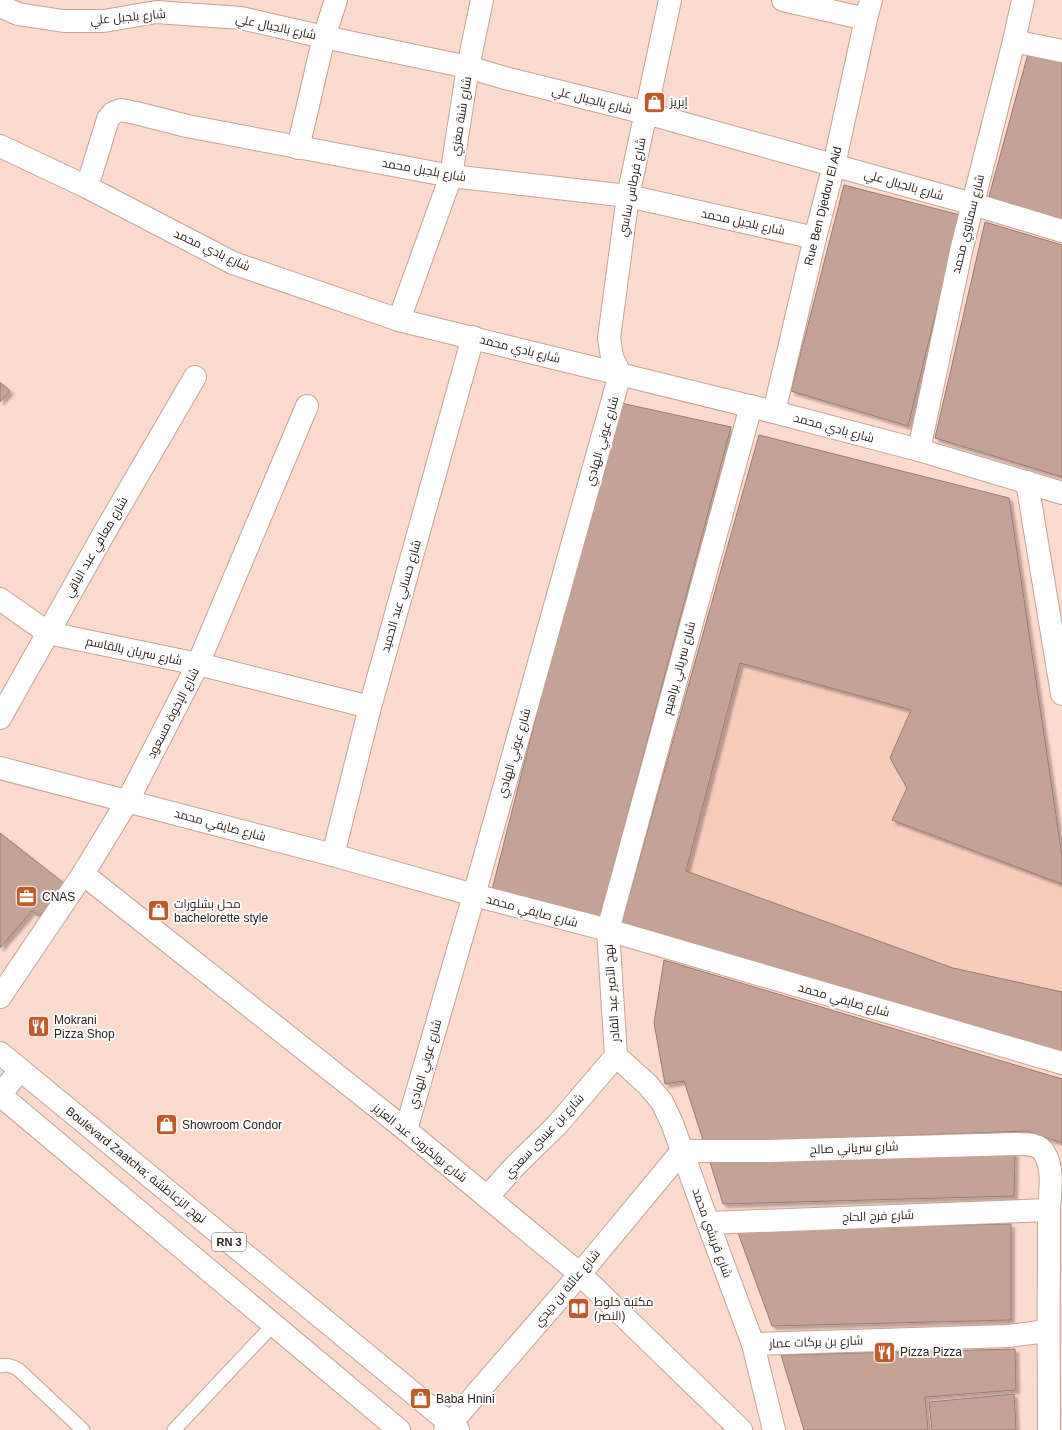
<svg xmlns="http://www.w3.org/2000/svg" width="1062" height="1430" font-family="Helvetica,Cairo,sans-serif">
<defs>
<filter id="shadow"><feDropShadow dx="3.5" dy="3.5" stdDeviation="1" flood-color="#0004"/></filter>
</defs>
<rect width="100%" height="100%" fill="#fcdacc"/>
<polygon fill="#f6ccbc" points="740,663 911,710 890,758 907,788 892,820 1062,884 1062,993 953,968 686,871"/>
<g fill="#c3a395" stroke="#997b6e" filter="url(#shadow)">
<polygon points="1029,50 1062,57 1062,227 988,200"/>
<polygon points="844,185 960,215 908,426 791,391"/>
<polygon points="985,222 1062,245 1062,477 935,438"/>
<polygon points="0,382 10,391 0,402"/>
<polygon points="616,402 731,427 600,918 492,890"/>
<polygon points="759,435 1009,498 1062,856 1062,884 892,820 907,788 890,758 911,710 740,663 686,871 953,968 1062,992 1062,1056 621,925"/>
<polygon points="0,833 65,884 40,916 32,911 0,948"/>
<polygon points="664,960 1062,1079 1062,1143 1027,1131 704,1143 684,1081 665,1084 654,1023"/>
<polygon points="1015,1153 1014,1196 723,1204 710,1162"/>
<polygon points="1011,1224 1011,1320 772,1326 737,1230"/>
<polygon points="1015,1349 1016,1390 925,1397 928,1430 804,1430 781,1355"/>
<polygon points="1014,1394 1016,1430 932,1430 929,1402"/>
</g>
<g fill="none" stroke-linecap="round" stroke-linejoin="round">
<defs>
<g id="lane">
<path d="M0,1366C7,1364 12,1366 19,1370L83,1430"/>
<polyline points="174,1430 274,1324"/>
</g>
<g id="street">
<polyline points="783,0 866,19"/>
<polyline points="0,6 18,14 63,21 104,21 156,12 241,18 324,37 468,67 505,78 646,113 973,204 1062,231"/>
<polyline points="1014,41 1062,51"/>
<polyline points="0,146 87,187 233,263 399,320 774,412 919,450 1062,493"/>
<polyline points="298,148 324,37 336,0"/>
<polyline points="87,187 108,119 113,113 121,110 136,113 187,126 451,176 628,196 815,238"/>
<polyline points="399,320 451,176 468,67 482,0"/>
<polyline points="774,412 815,238 834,165 866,19 871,0"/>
<polyline points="919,450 962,247 1014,41 1023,0"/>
<polyline points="1027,482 1062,694"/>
<polyline points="0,599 48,633 198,664 370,707"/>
<polyline points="0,718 107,528 195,377"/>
<polyline points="0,768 333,855 474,895 608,930 1062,1063"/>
<polyline points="333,855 370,707 473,337"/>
<polyline points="83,874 406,1130 580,1274 741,1430"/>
<polyline points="0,997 83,874 128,800 198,664 307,406"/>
<polyline points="616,1056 608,930 751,406"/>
<polyline points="616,1056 648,1085 662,1102 672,1123 708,1223 753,1344 774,1430"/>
<polyline points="0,1095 20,1070"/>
<polyline points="406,1130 474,895 620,374 612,357 609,338 628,196 670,0"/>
<polyline points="487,1197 515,1166 557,1125 616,1056"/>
<polyline points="708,1223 1049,1210"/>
<polyline points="753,1344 1008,1336 1048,1331"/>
<path d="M445,1430L580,1274L682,1151H768L1015,1144C1026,1144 1039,1143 1045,1154C1054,1171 1050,1191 1049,1210C1049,1229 1049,1247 1049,1265C1048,1320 1049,1375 1049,1430"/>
</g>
<g id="primary">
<polyline points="0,1053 458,1430"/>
<polyline points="0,1095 399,1430"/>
</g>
</defs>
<use href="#lane" stroke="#c3a396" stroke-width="15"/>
<use href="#street" stroke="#c3a396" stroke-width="24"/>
<use href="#primary" stroke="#c3a396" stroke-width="24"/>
<use href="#lane" stroke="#fff" stroke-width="13"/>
<use href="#street" stroke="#fff" stroke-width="22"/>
<use href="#primary" stroke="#fff" stroke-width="22"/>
</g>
<defs>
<symbol id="shop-square" viewBox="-11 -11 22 22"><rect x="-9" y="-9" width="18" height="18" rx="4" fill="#c05b29" stroke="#fff"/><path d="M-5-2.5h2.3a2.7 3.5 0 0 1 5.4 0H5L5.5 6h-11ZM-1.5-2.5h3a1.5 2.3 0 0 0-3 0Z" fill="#fff"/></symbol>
<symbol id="office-square" viewBox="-11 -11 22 22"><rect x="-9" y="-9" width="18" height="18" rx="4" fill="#c05b29" stroke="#fff"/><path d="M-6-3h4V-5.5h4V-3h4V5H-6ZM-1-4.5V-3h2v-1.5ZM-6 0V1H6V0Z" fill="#fff"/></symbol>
<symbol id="restaurant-square" viewBox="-11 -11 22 22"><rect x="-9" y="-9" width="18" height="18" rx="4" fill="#c05b29" stroke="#fff"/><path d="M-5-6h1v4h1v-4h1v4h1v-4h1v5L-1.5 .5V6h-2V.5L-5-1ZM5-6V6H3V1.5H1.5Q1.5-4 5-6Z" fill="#fff"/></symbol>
<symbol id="library-square" viewBox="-11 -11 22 22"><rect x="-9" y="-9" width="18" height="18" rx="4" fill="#c05b29" stroke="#fff"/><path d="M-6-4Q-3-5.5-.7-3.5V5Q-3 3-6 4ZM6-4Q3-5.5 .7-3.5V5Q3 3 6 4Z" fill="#fff"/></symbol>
</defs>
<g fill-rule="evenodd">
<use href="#shop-square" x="642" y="90" width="25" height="25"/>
<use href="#office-square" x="14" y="884" width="25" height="25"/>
<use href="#shop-square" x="146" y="898" width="25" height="25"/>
<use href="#restaurant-square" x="26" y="1014" width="25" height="25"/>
<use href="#shop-square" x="154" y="1112" width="25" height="25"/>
<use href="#library-square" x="566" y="1296" width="25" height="25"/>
<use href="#restaurant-square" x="872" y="1340" width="25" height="25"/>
<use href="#shop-square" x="408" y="1386" width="25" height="25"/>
</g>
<g text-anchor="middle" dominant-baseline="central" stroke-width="4" stroke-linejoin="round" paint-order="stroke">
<rect fill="#fff" stroke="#6c6460" stroke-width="1" x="212" y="1233" width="34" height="18" rx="3"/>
<g font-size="11" font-weight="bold" fill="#2d211c">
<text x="229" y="1242">RN 3</text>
</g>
<g font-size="12" fill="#2d211c" stroke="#fff">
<text transform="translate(128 17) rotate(-5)">شارع بلجبل علي</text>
<text transform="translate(276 27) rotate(12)">شارع بالجبال علي</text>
<text transform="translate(592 100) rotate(14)">شارع بالجبال علي</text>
<text transform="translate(461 116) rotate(-81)">شارع شنة مغزي</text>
<text transform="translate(424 170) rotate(10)">شارع بلجبل محمد</text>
<text transform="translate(904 185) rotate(16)">شارع بالجبال علي</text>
<text transform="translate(632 187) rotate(-79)">شارع فرطاس ساسي</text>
<text transform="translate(823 206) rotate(-76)">Rue Ben Djedou El Aid</text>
<text transform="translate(743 222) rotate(12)">شارع بلجبل محمد</text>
<text transform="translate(968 224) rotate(-76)">شارع سمتاوي محمد</text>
<text transform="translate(212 250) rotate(25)">شارع بادي محمد</text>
<text transform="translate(520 349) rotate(14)">شارع بادي محمد</text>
<text transform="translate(834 428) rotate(15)">شارع بادي محمد</text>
<text transform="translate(602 441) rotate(-74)">شارع عوني الهادي</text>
<text transform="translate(96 547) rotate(-60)">شارع معافي عبد الباقي</text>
<text transform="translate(401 596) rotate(-74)">شارع حساني عبد الحميد</text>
<text transform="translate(134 651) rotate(12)">شارع سريان بالقاسم</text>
<text transform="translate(679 668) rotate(-75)">شارع سرياني براهيم</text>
<text transform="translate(173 713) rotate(-63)">شارع الإخوة مسعود</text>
<text transform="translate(514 753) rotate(-74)">شارع عوني الهادي</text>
<text transform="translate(220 825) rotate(15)">شارع صايفي محمد</text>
<text transform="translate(532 911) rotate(15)">شارع صايفي محمد</text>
<text transform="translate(612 993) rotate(-94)">نهج الآمير عبد القادر</text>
<text transform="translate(844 1000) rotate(16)">شارع صايفي محمد</text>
<text transform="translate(425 1064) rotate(-74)">شارع عوني الهادي</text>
<text transform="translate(544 1136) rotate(-47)">شارع بن عيسى سعدي</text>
<text transform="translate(420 1143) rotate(39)">شارع بولكروت عبد العزيز</text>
<text transform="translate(854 1148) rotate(-2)">شارع سرياني صالح</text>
<text transform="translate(136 1165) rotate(39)">Boulevard Zaatcha; نهج الزعاطشة</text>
<text transform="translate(878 1216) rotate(-2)">شارع فرج الحاج</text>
<text transform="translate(712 1233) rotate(70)">شارع قريشي محمد</text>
<text transform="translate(567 1288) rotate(-50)">شارع عائلة بن ديدي</text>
<text transform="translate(816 1342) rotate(-2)">شارع بن بركات عمار</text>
</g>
<g font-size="12" fill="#2d211c" stroke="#fff" text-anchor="start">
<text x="670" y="102">إبريز</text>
<text x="42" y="897">CNAS</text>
<text x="174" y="904">محل بشلورات<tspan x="174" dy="14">bachelorette style</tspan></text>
<text x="54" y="1020">Mokrani<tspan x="54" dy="14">Pizza Shop</tspan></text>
<text x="182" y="1125">Showroom Condor</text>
<text x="594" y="1302">مكتبة خلوط<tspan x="594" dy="14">(النصر)</tspan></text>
<text x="900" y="1352">Pizza Pizza</text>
<text x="436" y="1399">Baba Hnini</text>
</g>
</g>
</svg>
